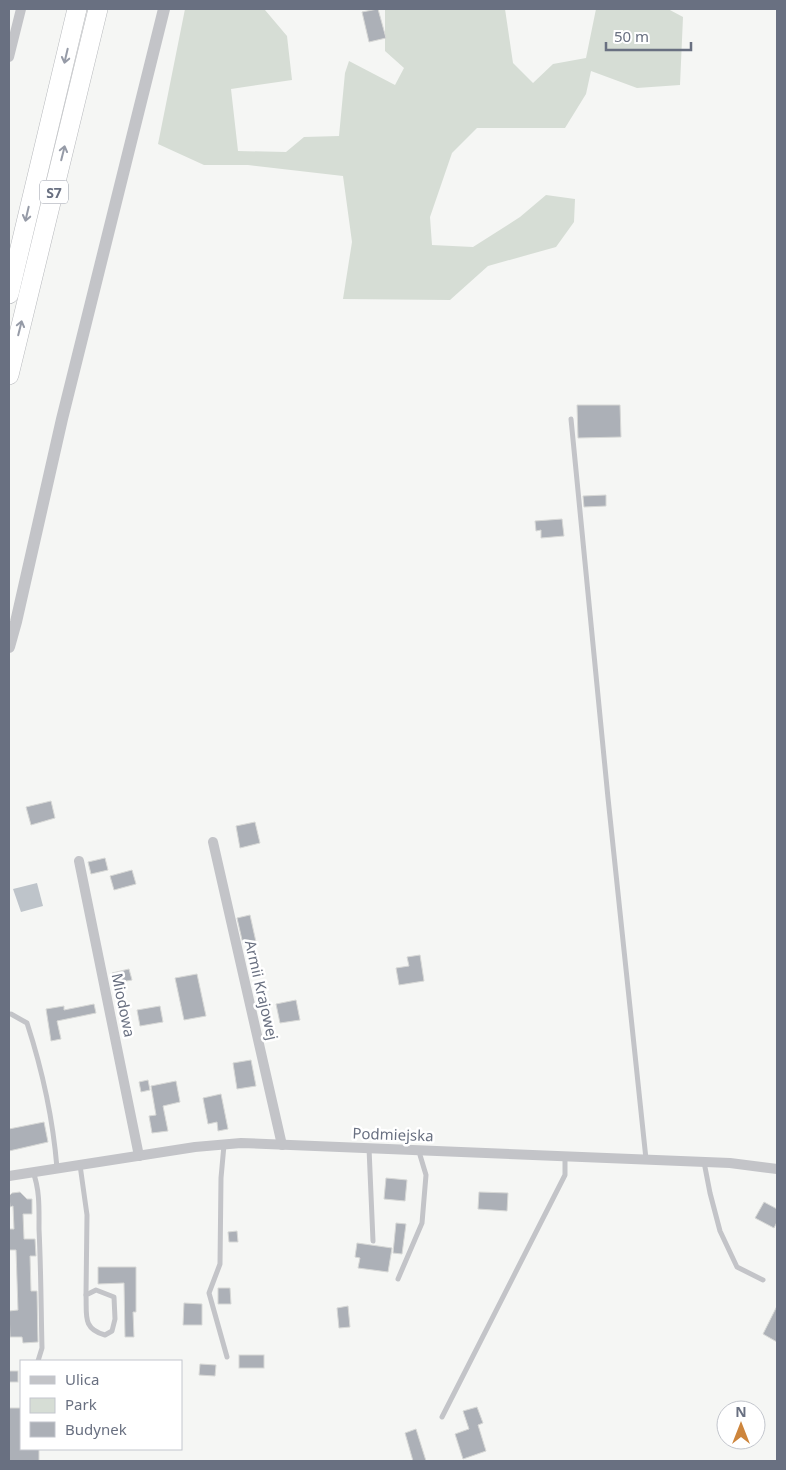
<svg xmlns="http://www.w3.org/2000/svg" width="786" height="1470" font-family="'Noto Sans',sans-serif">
<rect width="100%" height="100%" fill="#f5f6f4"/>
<polygon fill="#d6ddd5" points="185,9 263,9 265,10 287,36 292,80 231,89 238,151 286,152 304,137 339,136 345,73 349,61 395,85 404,68 385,51 385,9 505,9 513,63 533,83 553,64 586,58 596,9 668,9 683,17 680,85 637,88 591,71 586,94 565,128 477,128 452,153 430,217 432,245 473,247 520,217 546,195 575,199 574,222 556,247 488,266 450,300 343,299 352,242 343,176 248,165 204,165 158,144"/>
<polygon fill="#bec4ca" points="37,883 43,906 21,912 13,889"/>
<g fill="#acb0b7" stroke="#d7d8d6">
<polygon points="378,9 386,38 369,42 362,12"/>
<polygon points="577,405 620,405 621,437 578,438"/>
<polygon points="606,495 606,506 584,507 583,496"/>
<polygon points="562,519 564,536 541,538 541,530 536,531 535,521"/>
<polygon points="51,801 55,818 31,825 26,807"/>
<polygon points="255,822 260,843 240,848 236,826"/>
<polygon points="105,858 108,870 91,874 88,862"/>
<polygon points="132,870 136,884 114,890 110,876"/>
<polygon points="250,915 256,942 243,944 237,918"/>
<polygon points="420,955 424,981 399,985 396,968 409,966 407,957"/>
<polygon points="129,969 132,980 115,983 112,973"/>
<polygon points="197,974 206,1016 184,1020 175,978"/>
<polygon points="296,1000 300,1020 280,1023 276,1004"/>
<polygon points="94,1004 96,1013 57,1021 61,1039 51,1041 46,1009 64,1006 64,1010"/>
<polygon points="160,1006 163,1022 140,1026 137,1010"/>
<polygon points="251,1060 256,1086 237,1089 233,1063"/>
<polygon points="148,1080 150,1090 141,1092 139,1082"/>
<polygon points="176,1081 180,1102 163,1106 168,1131 152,1133 149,1116 156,1115 151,1086"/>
<polygon points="221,1094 228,1129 218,1131 217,1122 208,1124 203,1098"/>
<polygon points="44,1122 48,1142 9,1151 9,1129"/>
<polygon points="386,1178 407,1180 405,1201 384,1199"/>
<polygon points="20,1192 27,1199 32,1199 32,1214 23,1214 24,1239 35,1239 36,1256 30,1256 31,1291 37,1291 38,1342 23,1343 22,1337 10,1337 9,1311 18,1310 16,1250 9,1250 9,1229 14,1229 13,1206 10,1207 9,1196 12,1193"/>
<polygon points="479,1192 508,1193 507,1211 478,1209"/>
<polygon points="764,1202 777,1209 777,1222 774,1228 755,1218"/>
<polygon points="396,1223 406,1224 402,1254 393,1253"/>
<polygon points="237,1231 238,1242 229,1242 228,1232"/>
<polygon points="357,1243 392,1248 388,1272 358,1268 360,1258 355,1257"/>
<polygon points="98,1267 136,1267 136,1312 133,1312 134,1337 125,1337 124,1283 98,1284"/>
<polygon points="218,1288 230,1288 231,1304 218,1304"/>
<polygon points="184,1303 202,1304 202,1325 183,1325"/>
<polygon points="348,1306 350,1327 339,1328 337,1308"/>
<polygon points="777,1306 777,1342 763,1334"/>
<rect x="239" y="1355" width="25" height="13"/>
<polygon points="200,1364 216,1365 215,1376 199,1375"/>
<rect x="9" y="1371" width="9" height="11"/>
<polygon points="477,1407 483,1423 478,1425 486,1451 463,1459 455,1434 469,1429 463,1411"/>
<polygon points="9,1408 21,1408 21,1449 39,1449 39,1461 9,1461"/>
<polygon points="416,1429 426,1461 413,1461 405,1433"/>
</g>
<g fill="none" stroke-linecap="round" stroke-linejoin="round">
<defs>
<g id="motorway">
<polyline points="9,294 77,9"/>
<polyline points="9,375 98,9"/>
</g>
</defs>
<use href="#motorway" stroke="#b5b7bb" stroke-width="20"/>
<g stroke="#c3c4c8" stroke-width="5">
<polyline points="571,419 608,798 646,1159"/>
<path d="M11,1014L27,1023C42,1069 53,1120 57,1168"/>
<polyline points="224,1145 221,1178 220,1264 209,1293 227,1357"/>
<polyline points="369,1148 373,1241"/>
<polyline points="704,1162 710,1193 720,1231 737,1267 763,1280"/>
<polyline points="80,1165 87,1215 86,1295"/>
<path d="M33,1172C40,1190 39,1210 39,1229C41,1269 41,1308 42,1348L38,1361"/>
<polyline points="398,1279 422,1223 426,1175 420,1155 421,1151"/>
<path d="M96,1290L114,1297L115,1319L112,1331L105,1335C82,1329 87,1315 86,1295Z"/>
<polyline points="442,1417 565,1175 565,1157"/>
</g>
<g stroke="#c3c4c8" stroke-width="10">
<polyline points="9,57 21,9"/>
<polyline points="213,842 282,1145"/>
<polyline points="79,861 139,1156"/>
<polyline points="9,1176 195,1147 241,1143 730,1163 777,1169"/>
</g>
<polyline stroke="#c3c4c8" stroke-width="12" points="9,647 16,622 62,419 164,9"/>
<use href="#motorway" stroke="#fff" stroke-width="19"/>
</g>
<defs><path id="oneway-shaft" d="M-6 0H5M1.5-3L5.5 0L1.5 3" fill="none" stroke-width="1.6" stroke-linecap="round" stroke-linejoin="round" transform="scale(1.25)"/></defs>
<g stroke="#969ba7">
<use href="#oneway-shaft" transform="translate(66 56) rotate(103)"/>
<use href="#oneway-shaft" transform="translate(63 153) rotate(-76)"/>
<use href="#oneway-shaft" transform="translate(27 214) rotate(103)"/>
<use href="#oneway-shaft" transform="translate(20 328) rotate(-76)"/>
</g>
<g text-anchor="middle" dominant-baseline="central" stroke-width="5" stroke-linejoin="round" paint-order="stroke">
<rect fill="#fff" stroke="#969ba7" stroke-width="1" x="40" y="180.5" width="28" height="23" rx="4"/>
<g font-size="14" font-weight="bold" fill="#697081">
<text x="54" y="192">S7</text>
</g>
<g font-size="15" fill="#697081" stroke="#fff">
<text transform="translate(262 990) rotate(77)">Armii Krajowej</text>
<text transform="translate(124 1005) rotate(78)">Miodowa</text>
<text transform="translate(393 1134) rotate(2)">Podmiejska</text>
</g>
</g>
<rect width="786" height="1470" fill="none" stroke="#697081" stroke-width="20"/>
<rect x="20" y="1360" width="162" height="90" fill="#ffffff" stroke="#c3c6cd"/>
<rect x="30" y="1376" width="25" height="8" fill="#c3c4c8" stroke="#c3c6cd"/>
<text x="65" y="1385" font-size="15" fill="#697081">Ulica</text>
<rect x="30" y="1398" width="25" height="15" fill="#d6ddd5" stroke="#c3c6cd"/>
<text x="65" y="1410" font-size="15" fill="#697081">Park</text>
<rect x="30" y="1422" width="25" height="15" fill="#acb0b7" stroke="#c3c6cd"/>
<text x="65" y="1435" font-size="15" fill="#697081">Budynek</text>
<g transform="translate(741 1425)"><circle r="24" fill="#ffffff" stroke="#c3c6cd"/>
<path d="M0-4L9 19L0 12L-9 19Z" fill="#cd853c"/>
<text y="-8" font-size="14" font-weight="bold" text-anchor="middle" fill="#697081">N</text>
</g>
<path d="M606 42v8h85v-8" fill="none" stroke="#697081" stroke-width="2.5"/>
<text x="614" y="42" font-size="15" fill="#697081" stroke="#ffffff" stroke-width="4" paint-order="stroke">50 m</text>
</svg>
